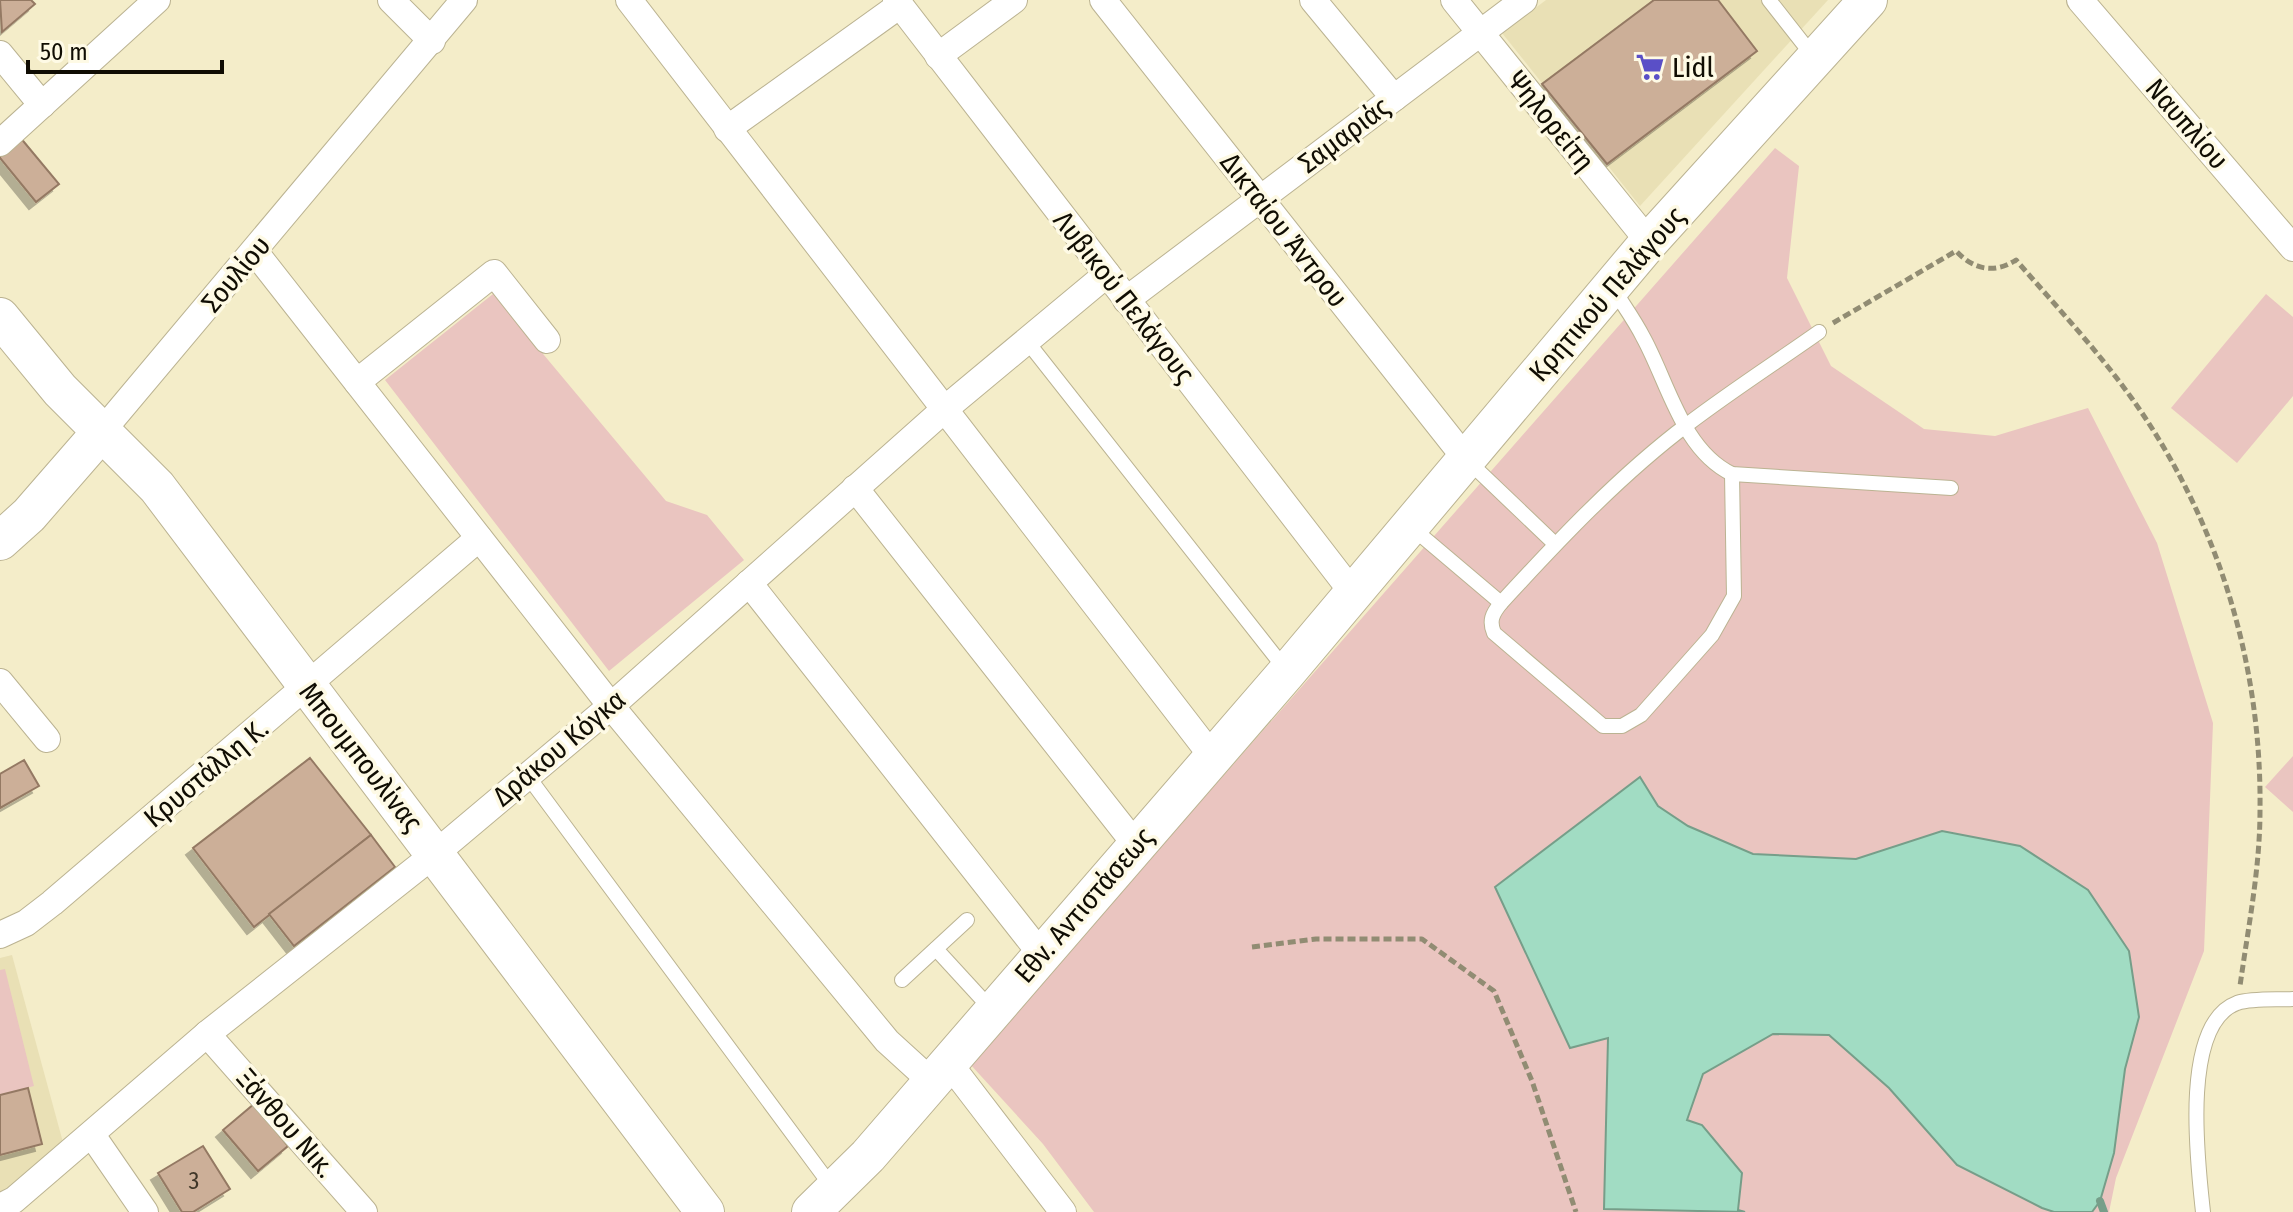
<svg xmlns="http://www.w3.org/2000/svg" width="2293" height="1212" font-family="'Fira Sans Condensed',sans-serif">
<defs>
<filter id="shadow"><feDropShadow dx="-7" dy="7" stdDeviation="0" flood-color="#0004"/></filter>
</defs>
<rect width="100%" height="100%" fill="#f4edc9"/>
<g fill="#e9e0b5">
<polygon points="1546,0 1828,0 1640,206 1502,33"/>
<polygon points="12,955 64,1146 0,1198 0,958"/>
</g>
<g fill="#eac5c0">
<polygon points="1775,148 1799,166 1787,278 1831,366 1924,429 1995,436 2088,408 2157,543 2213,723 2204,951 2116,1178 2109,1212 1094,1212 1043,1144 970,1064"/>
<polygon points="493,294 666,501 707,515 744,560 609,671 385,380"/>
<polygon points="2266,294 2293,317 2293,396 2237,463 2171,408"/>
<polygon points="2293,756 2293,812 2265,787"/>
<polygon points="5,969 34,1086 0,1095 0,970"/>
</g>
<polygon fill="#a1dcc3" stroke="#769e89" stroke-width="2" points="1640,777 1658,806 1688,826 1753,854 1856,859 1942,831 2020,846 2088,890 2129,951 2139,1017 2125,1069 2114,1153 2100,1201 2092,1212 2054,1212 2042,1208 1957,1165 1889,1088 1829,1035 1773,1034 1703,1074 1687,1120 1702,1125 1742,1173 1738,1210 1745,1212 1604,1209 1608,1038 1570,1048 1495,887"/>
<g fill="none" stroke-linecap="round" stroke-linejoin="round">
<polyline stroke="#769e89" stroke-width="8" points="2100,1201 2104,1212"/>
</g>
<g fill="#ccaf98" stroke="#947963" stroke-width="2" filter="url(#shadow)">
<polygon points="0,0 31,0 35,4 2,32"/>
<polygon points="1654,0 1718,0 1757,51 1607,164 1542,84"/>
<polygon points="19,136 59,184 36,202 0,158 0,151"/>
<polygon points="310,758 371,835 254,927 193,848"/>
<polygon points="24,760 39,786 0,808 0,774"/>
<polygon points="371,835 395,867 294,946 269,914"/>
<polygon points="28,1088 42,1144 0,1155 0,1095"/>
<polygon points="254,1104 288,1146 258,1171 223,1130"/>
<polygon points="203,1146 230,1189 193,1212 182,1212 158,1173"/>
</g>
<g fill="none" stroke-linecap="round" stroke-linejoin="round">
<defs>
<g id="lane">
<polyline points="1769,0 1813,56"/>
<path d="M1614,290C1624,306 1635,321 1643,337C1668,382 1682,450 1732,474L1951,488"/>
<polyline points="1026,340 1286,670"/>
<polyline points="1466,459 1555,544"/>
<path d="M1732,474L1734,596L1712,635L1641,715L1622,726H1603L1494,633C1489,621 1492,614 1501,603C1559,540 1619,476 1688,424C1730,392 1775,363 1819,332"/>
<polyline points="1410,526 1501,603"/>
<polyline points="527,775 832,1187"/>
<polyline points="936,949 992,1010"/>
<polyline points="902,980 967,920"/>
<path d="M2203,1212C2198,1165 2180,1024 2237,1003C2253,998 2276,1000 2293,999"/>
</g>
<g id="street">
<polyline points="391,0 432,41"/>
<polyline points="629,0 1212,756"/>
<polyline points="896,0 1353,593"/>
<polyline points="1103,0 1466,459"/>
<polyline points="1313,0 1394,98"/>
<polyline points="1454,0 1649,242"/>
<polyline points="2080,0 2293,248"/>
<polyline points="0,54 42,105"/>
<polyline points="938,56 1014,0"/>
<polyline points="727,129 900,5"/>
<polyline points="0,143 157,0"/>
<polyline points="255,252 611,706 887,1041 932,1082"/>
<polyline points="1126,300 1524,0"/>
<polyline points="357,382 494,273 547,340"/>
<polyline points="103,430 464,0"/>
<polyline points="855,488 1136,845"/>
<polyline points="749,583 1041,954"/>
<polyline points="0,682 47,739"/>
<polyline points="0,935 26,923 52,903 479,538"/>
<polyline points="207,1034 364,1212"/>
<polyline points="948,1062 1063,1212"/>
<polyline points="92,1135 145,1212"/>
<polyline points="0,1207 14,1200 207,1034 436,853 611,706 946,408 1107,274"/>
</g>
<g id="secondary">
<polyline points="0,317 60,390 157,487 705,1212"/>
<polyline points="0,541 29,515 103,430"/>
<polyline points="811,1212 868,1156 1287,672 1649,242 1868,0"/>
</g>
</defs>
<use href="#lane" stroke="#bbb392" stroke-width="16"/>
<use href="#street" stroke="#bbb392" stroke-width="28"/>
<use href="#secondary" stroke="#bbb392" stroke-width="40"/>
<g stroke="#918c73" stroke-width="5" stroke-dasharray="8 4" stroke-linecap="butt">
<path d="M1833,323L1956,251C1974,270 1994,274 2016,260C2056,306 2098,351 2133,400C2218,520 2262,664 2260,811C2260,869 2248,928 2240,986"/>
<polyline points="1252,947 1316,939 1422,939 1494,991 1532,1081 1576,1212"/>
</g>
<use href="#lane" stroke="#fff" stroke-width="14"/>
<use href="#street" stroke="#fff" stroke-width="26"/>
<use href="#secondary" stroke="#fff" stroke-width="38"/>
</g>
<defs>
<symbol id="supermarket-bare" viewBox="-9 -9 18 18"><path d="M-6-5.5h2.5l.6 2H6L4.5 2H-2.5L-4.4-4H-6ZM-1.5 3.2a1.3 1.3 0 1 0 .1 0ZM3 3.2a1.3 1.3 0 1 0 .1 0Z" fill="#5a4fc7" stroke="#fefae5" stroke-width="2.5" paint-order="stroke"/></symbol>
</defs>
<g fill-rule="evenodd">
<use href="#supermarket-bare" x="1630" y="47" width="40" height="40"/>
</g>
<g text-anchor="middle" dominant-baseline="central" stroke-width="7" stroke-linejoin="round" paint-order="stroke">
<g font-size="24" fill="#3f3628">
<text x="194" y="1181">3</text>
</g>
<g font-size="28" fill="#100d03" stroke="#fefae5" text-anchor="start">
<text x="1672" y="67">Lidl</text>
</g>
<g font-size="28" fill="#100d03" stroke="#fefae5">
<text transform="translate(1551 121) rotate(51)">Ψηλορείτη</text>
<text transform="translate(2187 124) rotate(49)">Ναυπλίου</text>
<text transform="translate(1344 135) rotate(-37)">Σαμαριάς</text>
<text transform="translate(1284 230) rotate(52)">Δικταίου Άντρου</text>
<text transform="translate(236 274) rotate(-50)">Σουλίου</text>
<text transform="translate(1607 294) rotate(-49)">Κρητικού Πελάγους</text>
<text transform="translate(1124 297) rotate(52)">Λυβικού Πελάγους</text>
<text transform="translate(559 748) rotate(-40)">Δράκου Κόγκα</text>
<text transform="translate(361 757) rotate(52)">Μπουμπουλίνας</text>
<text transform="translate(206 773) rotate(-40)">Κρυστάλλη Κ.</text>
<text transform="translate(1084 905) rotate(-49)">Εθν. Αντιστάσεως</text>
<text transform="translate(286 1123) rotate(49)">Ξάνθου Νικ.</text>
</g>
</g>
<path d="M28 60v12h194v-12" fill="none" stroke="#100d03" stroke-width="4"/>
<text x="40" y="60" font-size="24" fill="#100d03" stroke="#fefae5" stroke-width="6" paint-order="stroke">50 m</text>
</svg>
